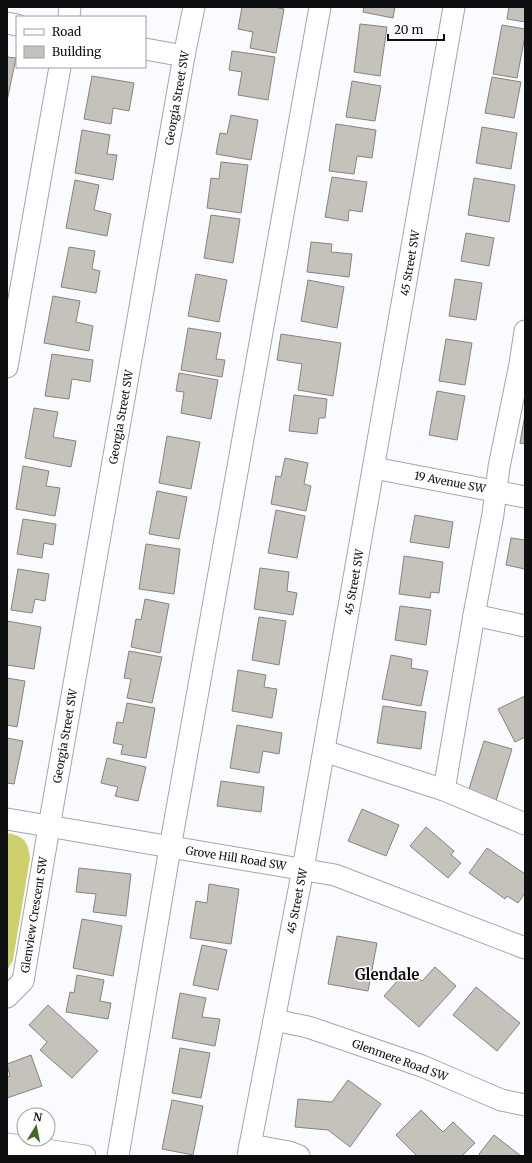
<svg xmlns="http://www.w3.org/2000/svg" width="532" height="1163" font-family="Merriweather,serif">
<rect width="100%" height="100%" fill="#fafbfe"/>
<path fill="#ced16b" d="M7,833C24,836 28,841 30,858L13,960L7,971Z"/>
<g fill="#c5c1bb" stroke="#87837d">
<polygon points="242,7 274,7 284,9 276,53 250,48 253,32 238,29"/>
<polygon points="364,7 395,7 393,18 363,12"/>
<polygon points="509,7 525,7 525,22 507,19"/>
<polygon points="360,24 387,27 380,76 354,72"/>
<polygon points="502,25 525,29 525,36 517,78 493,74"/>
<polygon points="232,51 275,57 268,100 238,95 242,72 229,70"/>
<polygon points="7,57 16,58 7,101"/>
<polygon points="92,76 134,83 129,111 113,108 111,124 84,119"/>
<polygon points="492,77 521,82 514,118 485,113"/>
<polygon points="352,81 381,86 375,121 346,117"/>
<polygon points="231,115 258,120 251,160 216,154 220,133 227,134"/>
<polygon points="336,124 376,130 372,158 357,156 354,174 329,171"/>
<polygon points="482,127 517,133 511,169 476,163"/>
<polygon points="82,130 110,135 107,154 117,155 113,180 75,173"/>
<polygon points="221,162 248,165 241,213 207,208 211,178 219,179"/>
<polygon points="332,177 367,182 362,212 349,210 348,221 325,217"/>
<polygon points="474,178 515,185 509,222 468,215"/>
<polygon points="75,180 99,185 94,210 111,214 107,236 66,228"/>
<polygon points="211,215 240,219 233,263 204,258"/>
<polygon points="466,233 494,238 489,266 461,261"/>
<polygon points="311,242 332,244 331,252 352,254 349,277 307,272"/>
<polygon points="69,247 95,251 92,269 100,271 96,293 61,287"/>
<polygon points="196,274 227,280 219,322 188,316"/>
<polygon points="455,279 482,283 476,320 449,316"/>
<polygon points="308,280 344,287 337,328 301,321"/>
<polygon points="53,296 80,301 76,322 93,326 89,351 44,343"/>
<polygon points="188,328 221,333 216,359 225,360 222,377 181,370"/>
<polygon points="281,334 341,343 333,396 298,390 302,364 277,360"/>
<polygon points="446,339 472,343 465,385 439,381"/>
<polygon points="52,354 93,360 90,382 72,379 69,399 45,396"/>
<polygon points="179,373 218,380 211,419 181,413 184,392 176,391"/>
<polygon points="437,391 465,396 457,440 429,435"/>
<polygon points="294,395 327,399 325,418 319,418 317,434 289,431"/>
<polygon points="34,408 58,412 53,437 76,441 71,467 25,458"/>
<polygon points="525,415 525,444 520,443"/>
<polygon points="167,436 200,442 191,489 159,483"/>
<polygon points="285,458 308,463 304,484 311,486 306,511 271,504 276,476 281,477"/>
<polygon points="23,466 49,471 46,486 60,488 55,516 16,509"/>
<polygon points="157,491 187,497 179,539 149,534"/>
<polygon points="276,510 305,516 297,558 268,553"/>
<polygon points="415,515 453,522 449,548 410,542"/>
<polygon points="23,519 56,524 53,545 44,543 42,558 17,554"/>
<polygon points="511,538 525,540 525,569 506,565"/>
<polygon points="146,544 180,549 174,594 139,589"/>
<polygon points="404,556 443,562 439,593 431,592 430,598 399,594"/>
<polygon points="260,568 289,572 287,591 297,593 293,615 254,609"/>
<polygon points="18,569 49,574 45,601 35,599 32,613 11,610"/>
<polygon points="145,599 169,604 160,653 131,647 136,619 141,620"/>
<polygon points="400,606 431,610 426,645 395,640"/>
<polygon points="259,617 286,621 279,665 252,660"/>
<polygon points="7,621 41,627 34,669 7,665"/>
<polygon points="129,651 162,657 152,703 127,698 131,679 124,678"/>
<polygon points="391,655 412,659 411,668 428,671 421,706 382,699"/>
<polygon points="238,670 266,675 264,687 277,689 272,718 232,711"/>
<polygon points="7,678 25,681 17,727 7,725"/>
<polygon points="525,696 525,737 515,742 498,709"/>
<polygon points="127,703 155,708 146,758 121,754 123,745 113,743 117,722 123,723"/>
<polygon points="383,706 426,712 421,749 377,743"/>
<polygon points="237,725 282,733 279,754 263,751 259,773 230,768"/>
<polygon points="7,738 23,741 14,784 7,783"/>
<polygon points="484,741 512,749 496,801 468,792"/>
<polygon points="107,758 146,767 138,801 115,796 118,787 101,783"/>
<polygon points="221,781 264,787 261,812 217,806"/>
<polygon points="362,809 399,825 386,856 348,841"/>
<polygon points="426,827 454,851 451,855 461,863 448,878 410,846"/>
<polygon points="487,848 525,874 525,893 518,903 507,896 505,899 469,873"/>
<polygon points="79,868 131,874 126,916 93,912 96,894 76,892"/>
<polygon points="209,884 239,889 231,944 190,938 196,901 207,903"/>
<polygon points="82,919 122,926 113,976 73,968"/>
<polygon points="337,936 377,943 368,991 328,984"/>
<polygon points="202,945 227,950 218,990 193,985"/>
<polygon points="435,967 456,986 419,1027 384,996 408,969 422,981"/>
<polygon points="77,975 104,980 100,1001 111,1003 108,1019 66,1012 70,992 74,993"/>
<polygon points="476,987 520,1023 497,1051 453,1015"/>
<polygon points="180,993 206,998 202,1017 220,1019 215,1046 172,1038"/>
<polygon points="48,1005 98,1051 72,1078 40,1050 47,1042 29,1025"/>
<polygon points="180,1048 210,1053 201,1098 172,1093"/>
<polygon points="31,1055 42,1086 7,1098 7,1077 10,1076 7,1064"/>
<polygon points="348,1080 381,1104 350,1147 328,1130 295,1127 298,1099 332,1102"/>
<polygon points="172,1100 203,1106 193,1155 162,1149"/>
<polygon points="421,1110 443,1132 453,1122 475,1143 462,1156 417,1156 396,1135"/>
<polygon points="494,1135 521,1156 481,1156 479,1154"/>
</g>
<g fill="none" stroke-linecap="round" stroke-linejoin="round">
<defs>
<g id="minor">
<polyline points="69,17 70,7"/>
<polyline points="7,23 17,25"/>
<polyline points="145,49 184,56"/>
<polyline points="7,367 60,67"/>
<polyline points="374,468 525,497"/>
<polyline points="474,615 525,626"/>
<polyline points="324,751 444,790 525,824"/>
<polyline points="444,790 474,615 493,514 499,467 520,364 525,331"/>
<polyline points="7,819 335,875 525,948"/>
<polyline points="7,997 23,981 49,827 184,56 194,7"/>
<polyline points="274,1020 308,1027 422,1066 501,1100 525,1105"/>
<polyline points="7,1144 85,1156"/>
<polyline points="250,1145 289,1152 299,1156"/>
<polyline points="118,1156 170,848 320,7"/>
<polyline points="248,1156 303,869 454,7"/>
</g>
</defs>
<use href="#minor" stroke="#a3a6ac" stroke-width="23"/>
<use href="#minor" stroke="#fff" stroke-width="21"/>
</g>
<g text-anchor="middle" dominant-baseline="central" stroke-width="3" stroke-linejoin="round" paint-order="stroke">
<g font-size="11" fill="#0e0f11" stroke="#fff">
<text transform="translate(177 98) rotate(-80)">Georgia Street SW</text>
<text transform="translate(410 263) rotate(-80)">45 Street SW</text>
<text transform="translate(121 417) rotate(-80)">Georgia Street SW</text>
<text transform="translate(450 482) rotate(11)">19 Avenue SW</text>
<text transform="translate(354 582) rotate(-80)">45 Street SW</text>
<text transform="translate(65 736) rotate(-80)">Georgia Street SW</text>
<text transform="translate(236 858) rotate(9)">Grove Hill Road SW</text>
<text transform="translate(297 901) rotate(-79)">45 Street SW</text>
<text transform="translate(34 915) rotate(-81)">Glenview Crescent SW</text>
<text transform="translate(400 1060) rotate(20)">Glenmere Road SW</text>
</g>
<g font-size="15" font-weight="bold" fill="#0e0f11" stroke="#fff">
<text x="387" y="974">Glendale</text>
</g>
</g>
<rect width="532" height="1163" fill="none" stroke="#0e0f11" stroke-width="16"/>
<rect x="16" y="16" width="130" height="52" fill="#ffffff" stroke="#9f9fa0"/>
<rect x="24" y="29" width="20" height="6" fill="#ffffff" stroke="#9f9fa0"/>
<text x="52" y="36" font-size="12" fill="#0e0f11">Road</text>
<rect x="24" y="46" width="20" height="12" fill="#c5c1bb" stroke="#9f9fa0"/>
<text x="52" y="56" font-size="12" fill="#0e0f11">Building</text>
<g transform="translate(36 1127) rotate(10)"><circle r="19" fill="#ffffff" stroke="#9f9fa0"/>
<path d="M0-3L7 15L0 10L-7 15Z" fill="#446922"/>
<text y="-6" font-size="11" font-weight="bold" text-anchor="middle" fill="#0e0f11">N</text>
</g>
<path d="M388 34v6h56v-6" fill="none" stroke="#0e0f11" stroke-width="2"/>
<text x="394" y="34" font-size="12" fill="#0e0f11" stroke="#ffffff" stroke-width="3" paint-order="stroke">20 m</text>
</svg>
